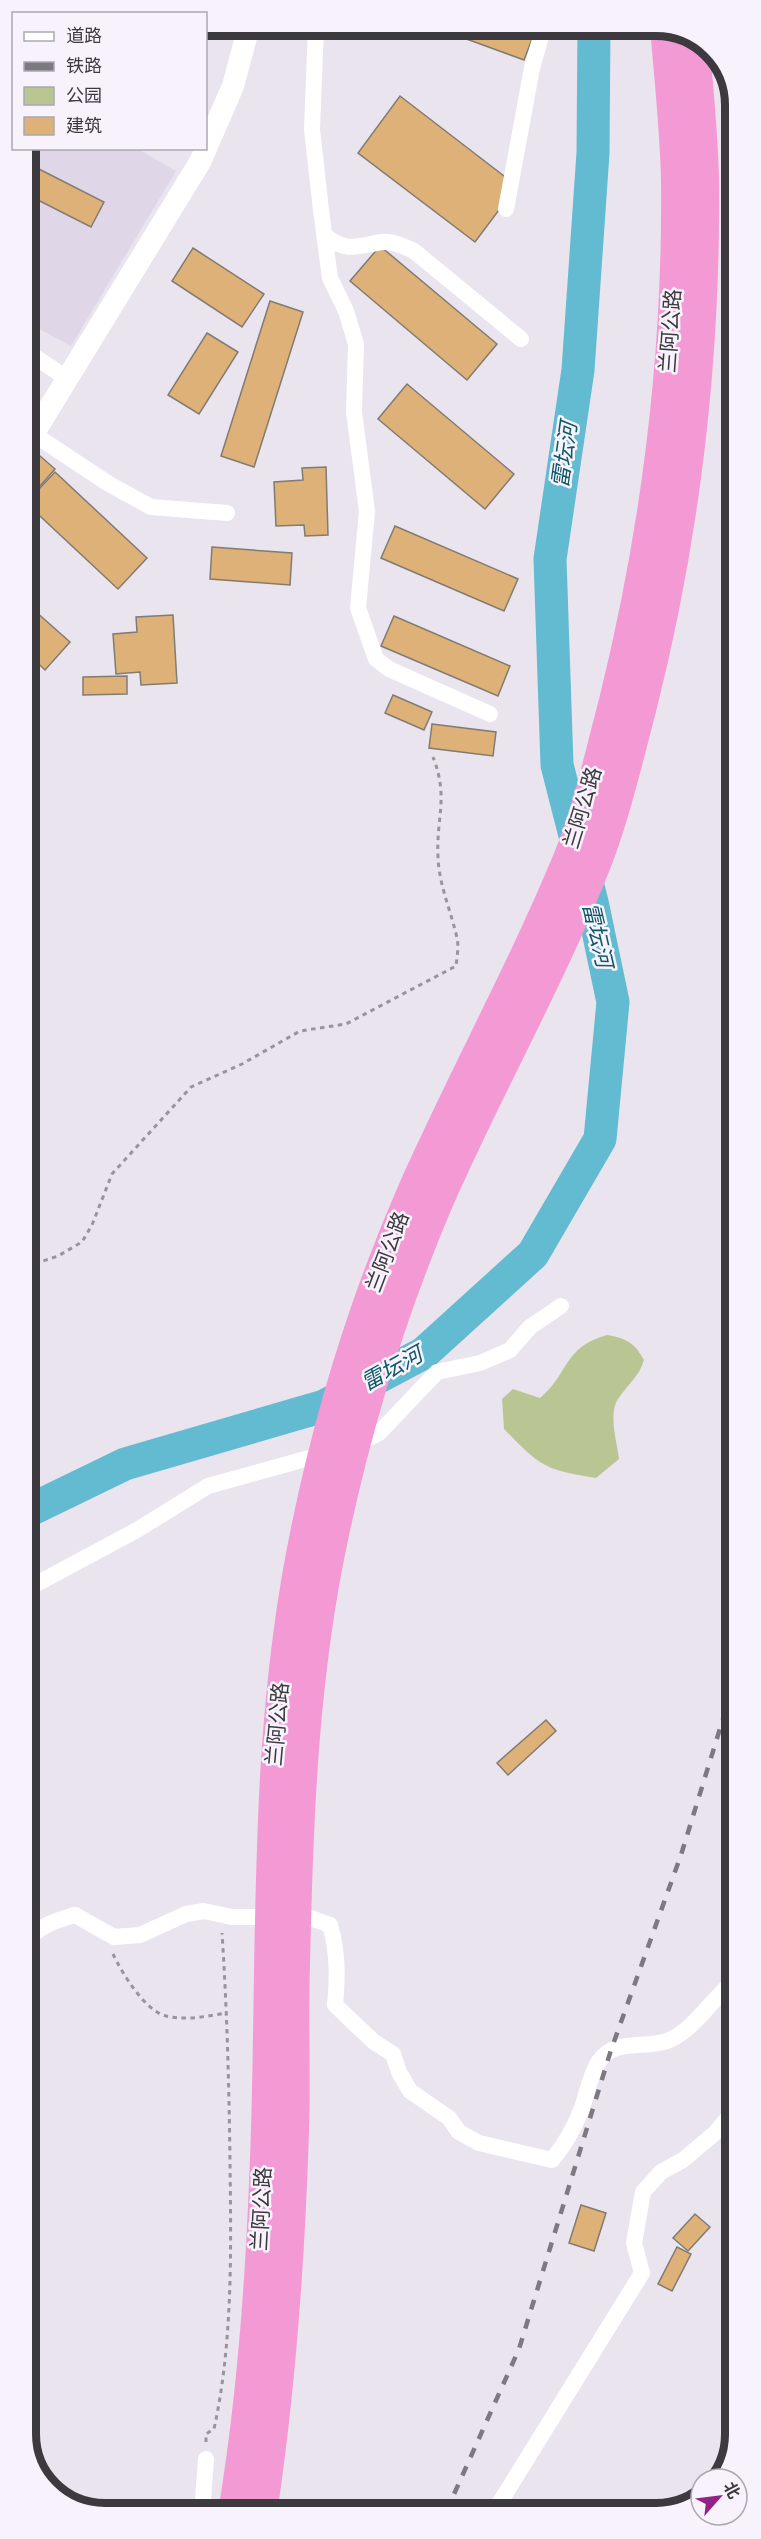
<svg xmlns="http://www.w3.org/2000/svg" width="761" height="2539" font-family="'Varela Round','Noto Sans SC',sans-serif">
<rect width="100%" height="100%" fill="#eae4ef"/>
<polygon fill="#dfd6e7" points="39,148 138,149 176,171 71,346 26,322 26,174"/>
<path fill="#bac594" d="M607,1335C626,1338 635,1343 644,1360C639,1377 628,1384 618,1399C608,1414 617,1441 619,1459L596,1478C544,1470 540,1466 504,1429L502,1399L513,1389L540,1398C569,1374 563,1347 607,1335Z"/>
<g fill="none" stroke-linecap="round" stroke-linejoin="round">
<polyline stroke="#62bbd0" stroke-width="33" points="26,1512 125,1464 324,1406 424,1353 533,1254 600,1139 613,1002 592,902 557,765 550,559 578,370 593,153 594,26"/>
</g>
<g fill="#ddb178" stroke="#827b72" stroke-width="1.5">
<polygon points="431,26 537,26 524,60"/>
<polygon points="400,96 517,186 475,242 358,153"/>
<polygon points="35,167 104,202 91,227 26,194 26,186"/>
<polygon points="380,246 497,344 467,380 350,281"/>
<polygon points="193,248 264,294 242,327 172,281"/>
<polygon points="270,301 303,312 254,467 221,456"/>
<polygon points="207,333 238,352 199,414 168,395"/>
<polygon points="407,384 514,474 485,509 378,419"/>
<polygon points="40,456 55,469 26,502 26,473"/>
<polygon points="326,467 328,535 305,536 304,525 276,526 274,482 303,480 302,468"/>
<polygon points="55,472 147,558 118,589 26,503"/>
<polygon points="395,526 518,579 504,611 381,558"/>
<polygon points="212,547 292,553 290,585 210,579"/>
<polygon points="26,603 70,642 45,670 26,652"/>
<polygon points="173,615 177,683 141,685 140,672 116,674 113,634 137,632 136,617"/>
<polygon points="394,616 510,666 498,696 381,646"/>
<polygon points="127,676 127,694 83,695 83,677"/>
<polygon points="393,695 432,712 424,730 385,713"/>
<polygon points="432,724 496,732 493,756 429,748"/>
<polygon points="546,1720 556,1731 508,1775 497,1763"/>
<polygon points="581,2205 606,2213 594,2251 569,2243"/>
<polygon points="695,2214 710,2227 688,2251 673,2238"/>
<polygon points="677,2247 691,2254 672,2291 658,2284"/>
</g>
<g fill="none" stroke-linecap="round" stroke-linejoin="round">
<g stroke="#98949b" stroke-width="3" stroke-dasharray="4.5 4.5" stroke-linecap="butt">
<path d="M26,1259L40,1262L58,1256L82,1242L92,1225L112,1174L191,1087L242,1064L300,1031L346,1024L456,966C457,957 459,946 457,938C451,911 439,885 438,857C436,817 449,798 433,757"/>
<path d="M113,1954C122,1973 145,2011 166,2016C186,2021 207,2016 227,2013"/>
<path d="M206,2442V2434L214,2429C233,2342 231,2250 230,2161C229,2085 227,2009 222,1933"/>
</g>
<g stroke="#fff" stroke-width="16">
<polyline points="316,26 312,129 321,210 330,278 346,311 356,344 354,412 367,511 358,608 376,659 389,669 490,714"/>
<polyline points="506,209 532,68 544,26"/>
<path d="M325,236C348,253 356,246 382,242C393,241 404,246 414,251L521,339"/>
<polyline points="26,351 68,379"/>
<polyline points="35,435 109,484 151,507 227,513"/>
<polyline points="354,1445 379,1433 437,1372 480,1363 510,1350 530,1327 561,1306"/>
<polyline points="27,1589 137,1530 208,1486 327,1453"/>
<path d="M27,1942C37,1926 58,1920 75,1915L114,1937L140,1935L186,1914L204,1911L232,1917H266L289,1910L330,1925C338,1951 338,1977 335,2005L374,2042L393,2054L399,2072L410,2091L449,2118L459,2132L479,2143L552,2160C564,2146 575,2126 582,2108C587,2093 590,2075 599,2061C615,2038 646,2049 667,2041C695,2030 712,1998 735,1980"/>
<polyline points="494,2512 642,2273 634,2243 643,2192 661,2172 683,2160 715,2133 735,2109"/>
<polyline points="202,2513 206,2459"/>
</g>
<polyline stroke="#fff" stroke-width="22" points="26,446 200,162 233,86 249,26"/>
<g stroke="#f39ad5" stroke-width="30">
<path d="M233,2513C254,2386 262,2258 266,2129C272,1927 264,1729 306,1529C330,1412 366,1296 414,1187C463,1077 521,972 567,861C588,810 600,754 614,701C656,531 678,355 676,180C675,129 669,77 665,26"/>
<path d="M262,2513C281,2386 290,2259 294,2131C296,2076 293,2021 295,1965C298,1821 303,1676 334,1534C358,1421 392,1311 437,1205C486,1092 548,984 594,869C614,819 627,763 641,710C685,537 706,357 704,179C703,132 698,85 694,39"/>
</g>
<polyline stroke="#7c7980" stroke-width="4.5" stroke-dasharray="10 10" stroke-linecap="butt" points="446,2512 519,2349 611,2050 681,1855 735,1680"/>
</g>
<g text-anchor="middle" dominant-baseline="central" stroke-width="5" stroke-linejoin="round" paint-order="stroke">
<g font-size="21" fill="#3c3a3e" stroke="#f7f2fc">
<text transform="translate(671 331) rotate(-86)">兰阿公路</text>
<text transform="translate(583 808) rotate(-73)">兰阿公路</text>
<text transform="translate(388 1252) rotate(-69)">兰阿公路</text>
<text transform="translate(278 1724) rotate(-85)">兰阿公路</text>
<text transform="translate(262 2209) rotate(-87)">兰阿公路</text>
</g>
<g font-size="22" font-style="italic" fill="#0c5968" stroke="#f7f2fc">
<text transform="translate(565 455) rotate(-82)">雷坛河</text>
<text transform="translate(597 935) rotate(77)">雷坛河</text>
<text transform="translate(392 1369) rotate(-29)">雷坛河</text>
</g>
</g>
<path d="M0 0H761V2539H0ZM105 36H656A69 69 0 0 1 725 105V2434A69 69 0 0 1 656 2503H105A69 69 0 0 1 36 2434V105A69 69 0 0 1 105 36Z" fill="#f7f2fc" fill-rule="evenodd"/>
<path fill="none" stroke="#3c3a3e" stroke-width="8" d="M105 36H656A69 69 0 0 1 725 105V2434A69 69 0 0 1 656 2503H105A69 69 0 0 1 36 2434V105A69 69 0 0 1 105 36Z"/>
<rect x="12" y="12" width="195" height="138" fill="#f7f2fc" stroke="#aca8b0" stroke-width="1.5"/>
<rect x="24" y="32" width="30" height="9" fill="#ffffff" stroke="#aca8b0" stroke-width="1.5"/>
<text x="66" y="42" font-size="18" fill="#3c3a3e">道路</text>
<rect x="24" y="62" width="30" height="9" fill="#7c7980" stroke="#aca8b0" stroke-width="1.5"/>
<text x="66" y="72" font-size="18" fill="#3c3a3e">铁路</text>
<rect x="24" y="87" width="30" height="18" fill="#bac594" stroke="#aca8b0" stroke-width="1.5"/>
<text x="66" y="102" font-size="18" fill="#3c3a3e">公园</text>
<rect x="24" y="117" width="30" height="18" fill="#ddb178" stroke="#aca8b0" stroke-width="1.5"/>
<text x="66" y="132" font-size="18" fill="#3c3a3e">建筑</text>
<g transform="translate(719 2497) rotate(62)"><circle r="28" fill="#f7f2fc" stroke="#aca8b0" stroke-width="1.5"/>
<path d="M0-4.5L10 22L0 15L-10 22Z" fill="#922283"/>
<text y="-9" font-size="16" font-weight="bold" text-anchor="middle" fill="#3c3a3e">北</text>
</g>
</svg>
